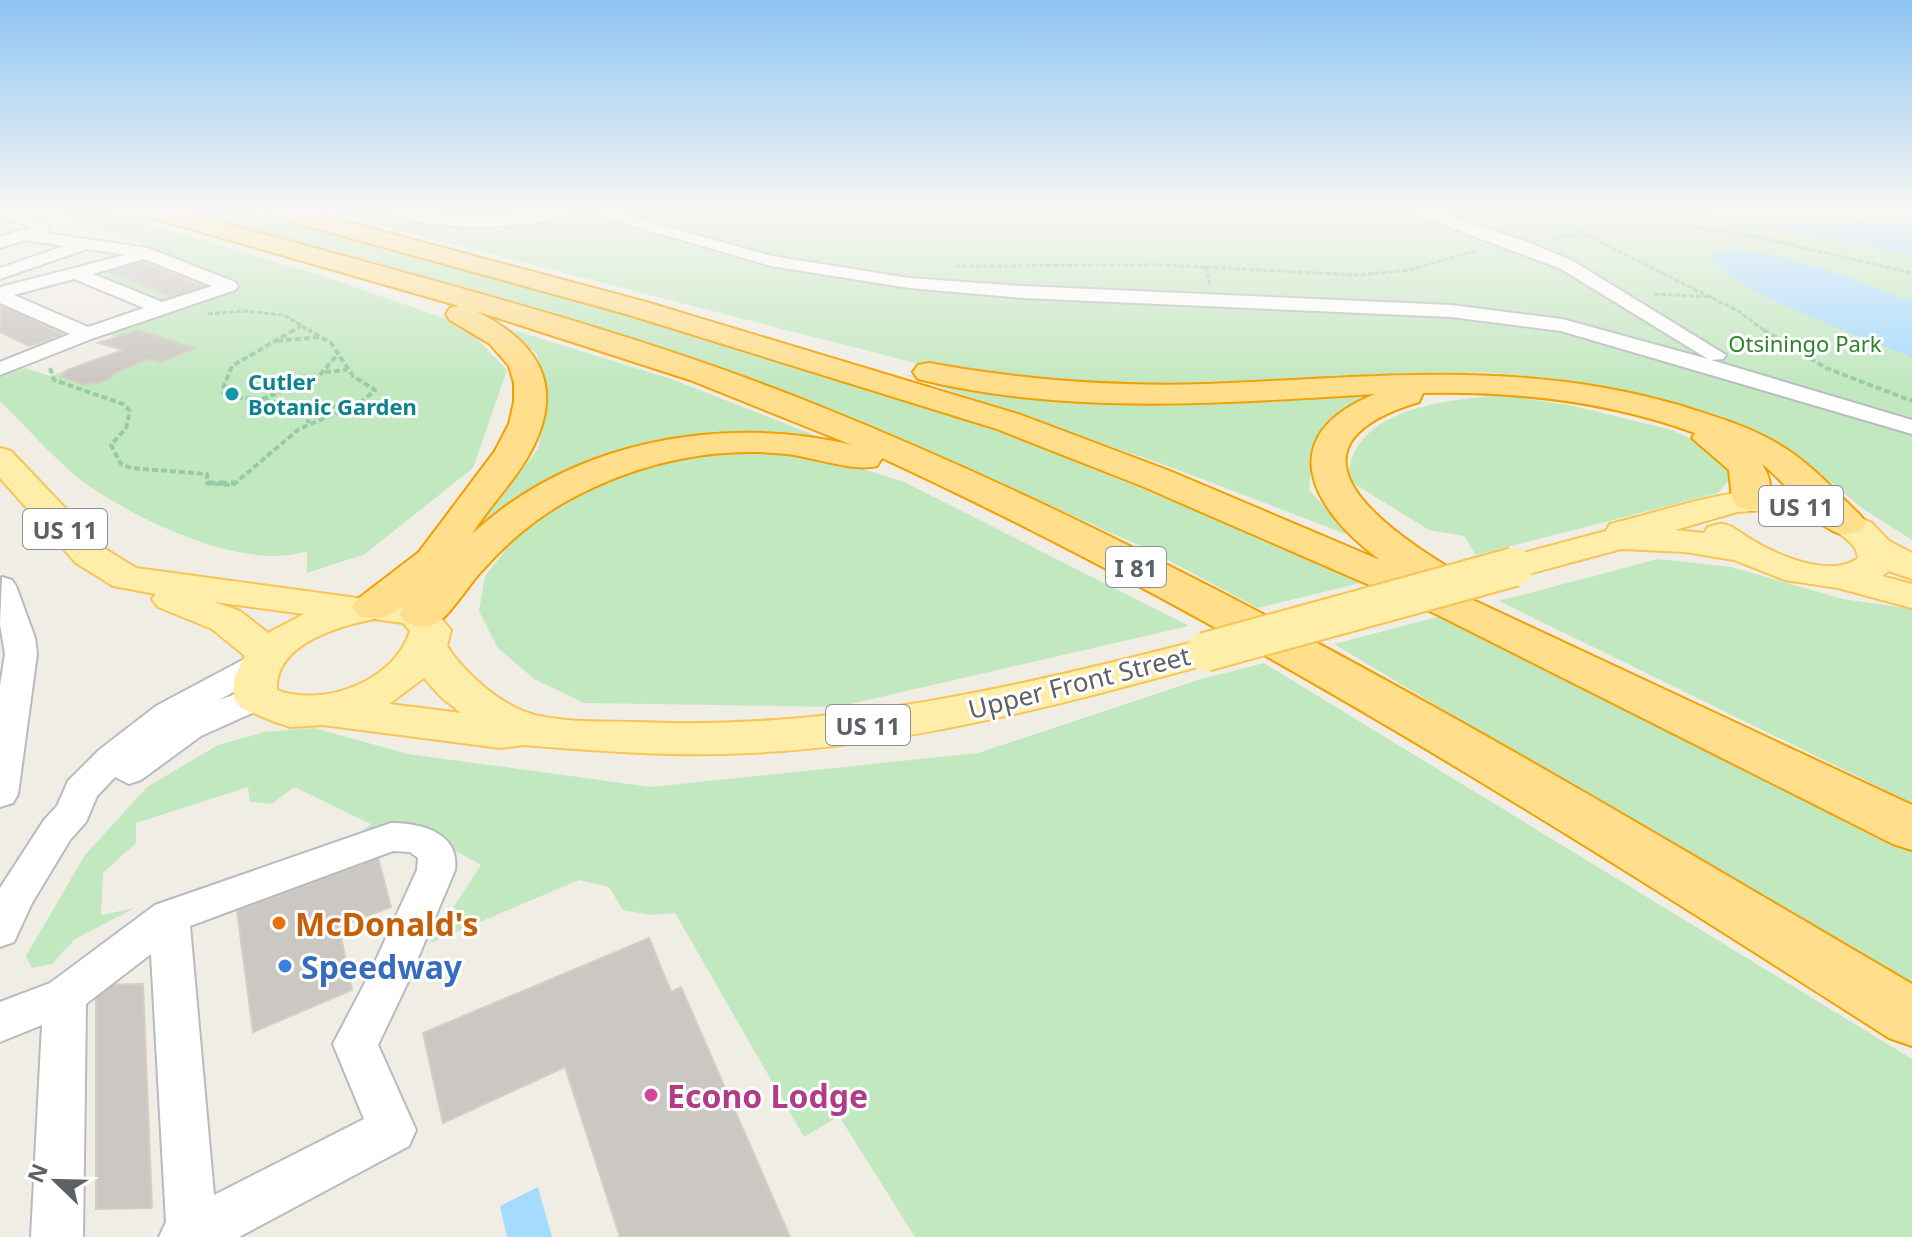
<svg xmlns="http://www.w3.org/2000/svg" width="1912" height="1237" font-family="'Noto Sans',sans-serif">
<rect width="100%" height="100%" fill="#f0ede5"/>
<g fill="#c2e8c0">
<path d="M44,210H99L323,276L464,325L507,370L473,468L365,554L307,573V551C245,572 140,521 89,486C61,467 25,425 0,401V376L25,368L50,376L140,344L101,332L156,312L58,273L144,244Z"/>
<polygon points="179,210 239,210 727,342 1014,437 1369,581 1258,608 1149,550 898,437 737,375"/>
<polygon points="319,210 1687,210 1912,255 1912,540 1862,508 1832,483 1707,418 1632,394 1549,378 1483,372 1193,386 1072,384 935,368"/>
<polygon points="507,328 671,379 827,440 726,432 623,451 557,476 481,523 538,449 548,395 537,354"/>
<polygon points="903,374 1060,399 1400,390 1344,411 1314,443 1309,490 1351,536 1173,468"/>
<path d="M1503,395L1574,406L1672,430L1722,453L1734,474L1718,493L1476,555L1464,536L1429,530L1348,480C1350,407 1448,400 1503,395Z"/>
<polygon points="760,452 825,457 904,482 1189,626 837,707 584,703 534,679 497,647 479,611 485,576 513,541 576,492 637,470 700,456"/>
<polygon points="1658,559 1731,567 1843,599 1912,609 1912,803 1499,601"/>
<polygon points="1441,616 1912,849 1912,990 1334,644"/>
<polygon points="1264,663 1912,1059 1912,1237 915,1237 839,1116 804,1137 675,913 651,915 623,910 609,887 579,880 430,943 481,865 414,828 344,847 371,824 294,787 272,804 250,802 248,787 136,823 136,843 103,873 101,915 135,908 75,939 52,964 32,968 26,956 85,855 147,787 218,745 264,732 314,728 408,754 651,787 978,753 1201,679"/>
</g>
<g fill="#a5dbff">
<polygon points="1687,210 1808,210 1870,221 1861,214 1847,210 1912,210 1912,255"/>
<path d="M1726,249C1789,251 1853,280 1912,301V357C1870,340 1733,293 1713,258L1715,253Z"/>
<polygon points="538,1187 552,1237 507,1237 500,1206"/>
</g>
<g fill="#cbc7c2" stroke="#d5cec3" stroke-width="2">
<polygon points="139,261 208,287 172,298 106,270"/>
<polygon points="0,303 64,335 29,346 0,332"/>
<polygon points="138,330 196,348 160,362 149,359 114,373 109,379 98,383 82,384 60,377 67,370 123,350 98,343"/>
<polygon points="378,858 391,907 339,927 352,990 253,1032 237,911"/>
<polygon points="649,938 671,992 681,987 790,1237 620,1237 565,1067 443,1123 423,1033"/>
<polygon points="143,984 152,1208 96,1209 96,985"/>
</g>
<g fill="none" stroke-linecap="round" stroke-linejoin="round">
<defs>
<g id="minor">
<path d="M0,210H13L47,223L49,229L45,233L148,248L235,282L238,286L235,290L94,338L0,375V362L70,334L0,303V287L125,255L87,249L0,279V268L64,246L25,240L0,248V237L30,227L0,216ZM144,259L212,286L162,302L93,274ZM74,279L144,308L88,327L14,295Z"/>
<path d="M385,210L480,218L544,210H575C547,232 413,232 385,210Z"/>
<polygon points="579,210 606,210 772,256 909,278 1023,286 1451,305 1562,319 1708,359 1561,269 1404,210 1429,210 1525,241 1573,261 1726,355 1723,359 1711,360 1912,420 1912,434 1561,331 1451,317 1023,298 909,288 771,266"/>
<polygon points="2,577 12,580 16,586 35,638 37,654 18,794 13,803 0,807 0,686 5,654 0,624"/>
<polygon points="261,653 272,656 277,663 272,670 219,700 256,687 268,690 272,698 268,706 201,736 141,780 129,784 115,777 97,796 86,822 70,840 32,903 14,942 0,947 0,888 44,820 57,806 68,781 99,750 156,706 250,656"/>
<path d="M391,823C422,823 460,833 455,870L407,984L378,1045L416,1130L409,1146L239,1237H159L166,1222L151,954L86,1004L83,1237H31L42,1025L0,1042V1002L50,983L155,905ZM393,851L410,852L418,858L417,870L369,975L333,1044L364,1119L214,1195L190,926Z"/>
</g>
<g id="major">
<path d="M0,448L11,451L102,547L136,568L357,598L374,595L430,605L451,630L447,646C464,673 504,708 535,715C567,723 605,721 638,722C831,731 1020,687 1205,639L1220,643L1226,652L1220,661C1066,703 909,746 749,753C674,757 599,751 524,745L500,748L323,725L291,727L275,722L241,708L234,698V679L245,656L212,629L158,607L152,599L156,594L113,586L76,563L0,478ZM214,602L304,614L268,633L240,611ZM374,619L403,623L410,631C395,681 323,708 277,690C274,645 338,626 374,619ZM424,678L441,697L461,713L389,704Z"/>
<path d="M1768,490L1816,500L1846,511L1872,523L1889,541L1912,553V579L1889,571L1882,576L1912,584V608L1838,588L1785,580L1734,560L1685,552L1621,549L1514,578L1501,575L1495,567L1501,559L1606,531L1610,524C1663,511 1714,492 1768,490ZM1768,510C1791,515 1857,529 1858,558C1829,579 1776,555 1749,538C1740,533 1732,524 1721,524C1716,524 1712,526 1708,527L1704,533L1675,530L1737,512Z"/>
</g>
<g id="highway">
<path d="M139,210H177C391,271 611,322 819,406C1200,559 1559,777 1912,984V1046L1889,1038C1562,829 1235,621 882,458L877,466C853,472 813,457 787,454C715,446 643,462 580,494C541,513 508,541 480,573C468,586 449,617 435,624C425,629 415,626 406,623L399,614L405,605C389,617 379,621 359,616L352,607L359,598L419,552L495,451L509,424L514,402V383L509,366L490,344L450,320L446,314L450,308L459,306L142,215ZM476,311L690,380L852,445C722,414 572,441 472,534C490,505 517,479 532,449C566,383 536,341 476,311Z"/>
<path d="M264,210H302L646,302L1021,415L1170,471L1380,560C1311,509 1271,436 1375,394C1222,403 1068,416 918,379L913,372L918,365L929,363C1021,380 1113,387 1206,384C1372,378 1519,358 1682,406C1716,417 1752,427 1783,447C1812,465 1835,491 1860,515L1866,523L1860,531C1851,533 1844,536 1835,532C1821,527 1781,478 1762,464C1771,478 1774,493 1764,507L1751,510L1738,507L1732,499L1729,470L1692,438L1695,433C1607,401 1517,391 1423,393L1419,402C1276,445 1373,521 1448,567L1454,576L1443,586L1912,805V850L1893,844L1436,614L1144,487L997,429L626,314L267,215Z"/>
</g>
</defs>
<use href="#minor" stroke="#b7bbbf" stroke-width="4"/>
<use href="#major" stroke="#f8c455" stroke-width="4"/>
<use href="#highway" stroke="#f49f00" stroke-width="4"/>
<g stroke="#98caa5" stroke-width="3" stroke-dasharray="5 2" stroke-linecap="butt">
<polyline points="687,210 704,223"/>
<polyline points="1537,210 1740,312 1766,332"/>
<polyline points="1583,210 1752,236 1912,273"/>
<polyline points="1551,238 1585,234"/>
<polyline points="955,266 1162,265 1358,275 1410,270 1478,250"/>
<polyline points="1206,266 1210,285"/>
<polyline points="1654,294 1712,297"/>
<polyline points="208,314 244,311 284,315 312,332"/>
<polyline points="291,332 301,326"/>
</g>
<g stroke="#98caa5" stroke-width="4" stroke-dasharray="6 3" stroke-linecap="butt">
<polyline points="294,330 232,366 222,390 225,397 261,399 305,409 309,415 308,423"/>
<polyline points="1764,330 1826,368 1912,401"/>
<polyline points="277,341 319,337"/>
<polyline points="50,368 54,380 123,404 130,411 126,428 111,445 121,464 131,468 207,474 207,483 230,485"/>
<polyline points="325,372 347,370"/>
<polyline points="262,399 318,377 338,354"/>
<polyline points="305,409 348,405"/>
<polyline points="233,485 299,429 359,404 375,390 353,376 331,343 309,330"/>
</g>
<polyline stroke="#98caa5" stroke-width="5" stroke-dasharray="8 4" stroke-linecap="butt" points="207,483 235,483"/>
<use href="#minor" fill="#fff" fill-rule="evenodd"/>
<use href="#major" fill="#fea" fill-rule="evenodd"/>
<use href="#highway" fill="#ffde8c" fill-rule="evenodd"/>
<defs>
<polyline id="major-bridge" points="1205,652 1514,567"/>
</defs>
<use href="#major-bridge" stroke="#f8c455" stroke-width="42" stroke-linecap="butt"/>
<use href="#major-bridge" stroke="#fea" stroke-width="38"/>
</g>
<linearGradient id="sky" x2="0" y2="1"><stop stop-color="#8dc4f1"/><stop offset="0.55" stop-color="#f8f7f3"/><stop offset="1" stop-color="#f8f7f3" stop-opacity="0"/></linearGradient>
<rect width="1912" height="383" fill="url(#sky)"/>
<circle fill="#0f9aa8" stroke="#fff" stroke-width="3" cx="232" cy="394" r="8"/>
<circle fill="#e8710a" stroke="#fff" stroke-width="3" cx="279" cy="923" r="8"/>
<circle fill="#3f7fe0" stroke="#fff" stroke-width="3" cx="285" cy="966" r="8"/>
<circle fill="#d1479c" stroke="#fff" stroke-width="3" cx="651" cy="1095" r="8"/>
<g text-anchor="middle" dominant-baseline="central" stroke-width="6" stroke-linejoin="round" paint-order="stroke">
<g font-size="22" fill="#308230" stroke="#fff">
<text x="1805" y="343">Otsiningo Park</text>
</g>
<g font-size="22" font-weight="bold" fill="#0d838f" stroke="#fff" text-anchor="start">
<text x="248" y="381">Cutler<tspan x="248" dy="25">Botanic Garden</tspan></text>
</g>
<g fill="#fff" stroke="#8d9094" stroke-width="2">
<rect x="1759" y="486" width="84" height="40" rx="6"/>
<rect x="23" y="509" width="84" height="40" rx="6"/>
<rect x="1106" y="547" width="60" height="40" rx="6"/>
<rect x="826" y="705" width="84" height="40" rx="6"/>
</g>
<g font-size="24" font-weight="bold" fill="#5c6166">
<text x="1801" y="506">US 11</text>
<text x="65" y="529">US 11</text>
<text x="1136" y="567">I 81</text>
<text x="868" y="725">US 11</text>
</g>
<g font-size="26" fill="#5c6166" stroke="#fff">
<text transform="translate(1079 682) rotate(-14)">Upper Front Street</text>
</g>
<g font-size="32" font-weight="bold" fill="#c56008" stroke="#fff" text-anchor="start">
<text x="295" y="923">McDonald's</text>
</g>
<g font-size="32" font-weight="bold" fill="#366cbe" stroke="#fff" text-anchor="start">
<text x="301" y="966">Speedway</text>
</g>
<g font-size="32" font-weight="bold" fill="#b23c85" stroke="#fff" text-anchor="start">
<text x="667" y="1095">Econo Lodge</text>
</g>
</g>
<g transform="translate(56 1181) rotate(293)" stroke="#ffffff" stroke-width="6" paint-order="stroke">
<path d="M0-6L14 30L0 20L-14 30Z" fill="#5c6166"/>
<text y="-12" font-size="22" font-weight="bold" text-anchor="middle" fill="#5c6166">N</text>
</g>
</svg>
